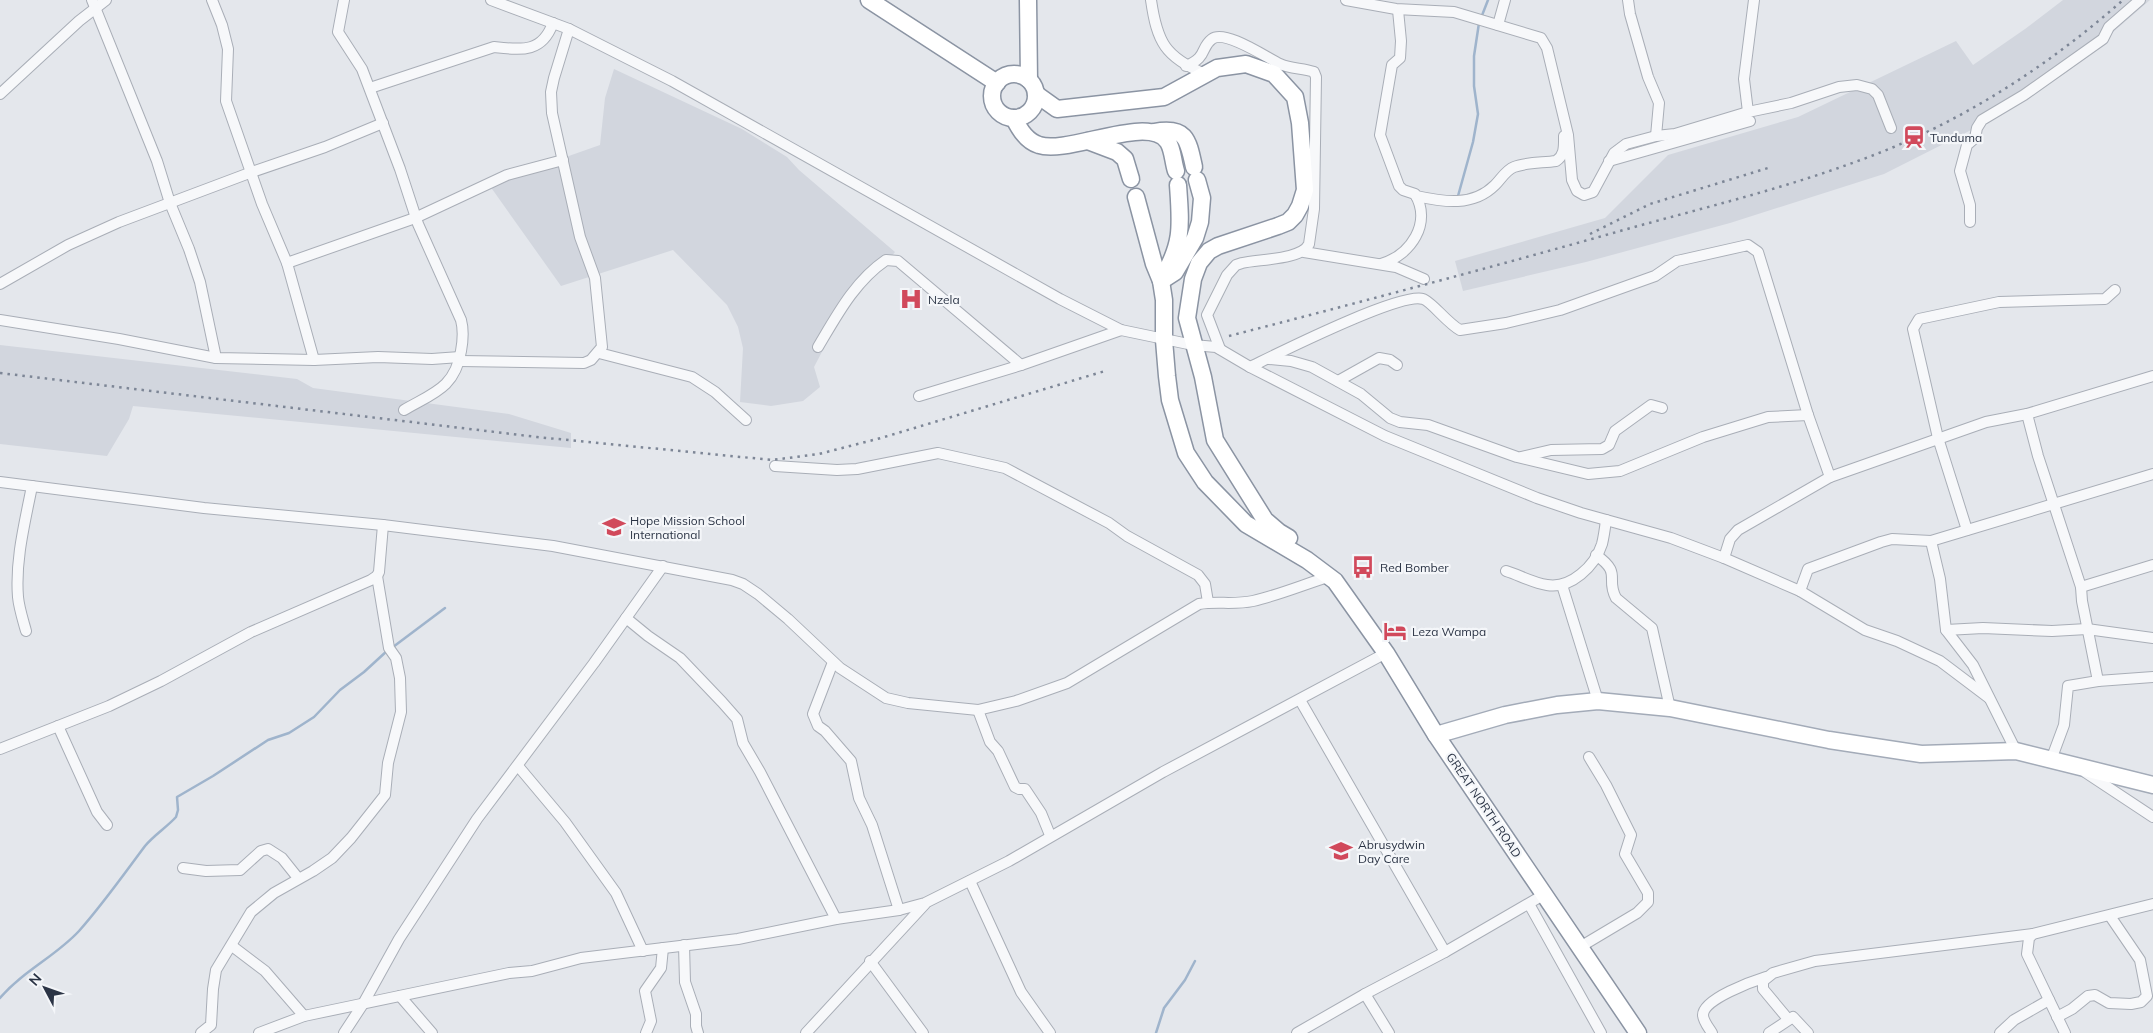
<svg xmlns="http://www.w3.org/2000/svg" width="2153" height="1033" font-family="Mulish,sans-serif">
<rect width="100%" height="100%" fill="#e4e7ec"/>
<g fill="#d2d6de">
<polygon points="2063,0 2150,0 2067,72 1985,123 1884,174 1730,223 1586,262 1463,291 1455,261 1605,218 1668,155 1798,117 1956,41 1973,65 2025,29"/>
<polygon points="614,69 742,129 787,157 799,170 895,252 881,270 846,293 824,348 814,367 820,387 803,401 771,406 740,402 743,348 738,327 727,305 673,250 561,286 485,179 529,170 600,145 605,98"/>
<polygon points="0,345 297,379 313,388 509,414 571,433 571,448 133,406 129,419 107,456 0,444"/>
</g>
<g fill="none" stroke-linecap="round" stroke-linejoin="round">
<g stroke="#9fb4cc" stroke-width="2.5">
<polyline points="1481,18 1488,0"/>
<polyline points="1458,196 1473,142 1478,114 1474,86 1474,56 1479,23"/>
<polyline points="393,647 445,608"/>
<path d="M0,998C23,971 56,956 79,931C103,904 124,874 145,846C154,835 167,827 176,817L178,810L177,797L213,776L268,740L289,733L314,717L340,690L364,672L388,650"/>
<polyline points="1156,1033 1164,1008 1185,980 1195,961"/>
</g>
<defs>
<g id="minor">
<polyline points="92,0 157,161 170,203 189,249 200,282 216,358"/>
<polyline points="212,0 222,25 228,49 226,101 262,204 287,263 314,360"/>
<path d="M344,0L338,32L362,69L400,169L418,224L461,320C464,331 463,340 461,351C455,388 433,393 404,410"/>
<polyline points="491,0 569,29 672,81 1060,299 1121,330 1193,345 1216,347 1250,367 1385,436 1537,498 1581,513 1671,538 1724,558 1800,591 1865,630 1897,641 1940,661 1989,698"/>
<path d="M1151,0C1157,42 1165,57 1205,74"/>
<polyline points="1346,0 1396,9 1454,12 1541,38 1547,48 1568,135 1572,180 1577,191 1584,195 1593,192 1614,153 1626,144 1656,136 1675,134 1748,112 1791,103 1839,87 1857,85 1872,89 1878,95 1891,128"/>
<polyline points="1628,0 1630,14 1648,77 1659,103 1656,136"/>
<polyline points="1498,25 1505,0"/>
<path d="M1186,66C1208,57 1200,48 1212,39C1225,29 1267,58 1280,64C1291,69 1303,68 1314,72L1316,77L1314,209L1309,244C1302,260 1258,259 1242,263L1236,265L1227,275L1207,315L1220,349"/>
<path d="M370,88L494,47C522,50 542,53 553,23"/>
<polyline points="0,94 79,21 106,0"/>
<polyline points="1748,112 1744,79 1754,0"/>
<polyline points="1609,161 1750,121"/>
<path d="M1416,196C1444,202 1473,207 1495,185C1501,179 1506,170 1514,167C1527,162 1543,163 1556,161C1565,155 1564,146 1564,136"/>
<polyline points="1970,222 1970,205 1960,171 1967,145 1975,138 1977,128 1982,120 2024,95 2103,39 2109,27 2140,0"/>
<polyline points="1304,252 1396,267 1424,279"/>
<polyline points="287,263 415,218 507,175 563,160"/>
<path d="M1381,264C1411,255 1432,223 1415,194L1403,190L1399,186L1380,135L1392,65L1400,58L1401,41L1398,10"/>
<polyline points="0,284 68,245 119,222 252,172 325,147 383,123"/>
<polyline points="0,320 119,339 216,358 314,360 378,357 432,359 460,357"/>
<path d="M818,347C837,315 855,281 886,260L898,261L1021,365"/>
<polyline points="599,353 692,377 715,392 746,420"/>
<polyline points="1269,359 1291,361 1312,367 1361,394 1390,418 1400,422 1428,425 1517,457 1588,474 1620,471 1703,437 1768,417 1808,415"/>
<polyline points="460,361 584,363 591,360 602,347 595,278 580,237 552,113 551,92 554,78 569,29"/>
<path d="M1250,367C1277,354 1400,292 1423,299C1431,301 1447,323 1460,330L1506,323L1560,310L1655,276L1677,261L1748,245L1758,252L1808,415L1830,477"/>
<polyline points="1338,381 1379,358 1390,360 1397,365"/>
<polyline points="919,396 1021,365 1121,330"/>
<polyline points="2027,414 2038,456 2081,587 2082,601 2098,681 2068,686 2064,725 2051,760"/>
<polyline points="1521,457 1551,450 1602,449 1609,445 1615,431 1651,405 1662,408"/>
<polyline points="775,466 837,470 857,469 938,453 1005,468 1109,523 1127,536 1198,575 1205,584 1208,602"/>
<path d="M0,482L204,508L383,525L553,546L732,580L743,584L758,594L788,619L840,668L886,698L908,703L978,710L1016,701L1067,683L1199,604C1217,601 1234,605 1253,601C1279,595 1305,584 1331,576"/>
<polyline points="1967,530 1938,438 1913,329 1919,319 1999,302 2105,299 2115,290"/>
<polyline points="1931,541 1940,579 1946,630 1973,665 2016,751"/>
<path d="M1596,555C1623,574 1605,578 1616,598L1652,628L1670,708"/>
<polyline points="1724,558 1730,539 1738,530 1830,477 1986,422 2027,414 2153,376"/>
<path d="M1506,571C1519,575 1533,583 1547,585C1571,589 1595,566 1602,544C1604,536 1605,528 1606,520"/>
<polyline points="1562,585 1598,701"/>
<polyline points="2081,587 2153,565"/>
<polyline points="1800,591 1808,569 1881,542 1892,539 1931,541 2153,474"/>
<polyline points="626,618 648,636 680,658 722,702 737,719 743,743 760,772 836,919"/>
<polyline points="1946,630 1983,628 2052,631 2087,629 2153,638"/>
<path d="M26,631C23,620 19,608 18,597C15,560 25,522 32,486"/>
<polyline points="833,662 813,714 818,726 825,731 851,761 859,798 872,825 899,910"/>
<polyline points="2098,681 2153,677"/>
<polyline points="1300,700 1445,952"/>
<polyline points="978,710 990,742 998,751 1015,787 1019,789 1025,789 1041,813 1050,835"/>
<polyline points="58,726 97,812 107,825"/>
<polyline points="0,749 109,706 161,681 251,632 371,580 377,576 379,572 383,525"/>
<polyline points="518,766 565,822 616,893 643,951"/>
<polyline points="2085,772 2153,817"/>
<polyline points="183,868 206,871 240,870 261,851 268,849 282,858 298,878"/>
<polyline points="970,881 1021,992 1050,1033"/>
<polyline points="1529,904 1601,1033"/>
<polyline points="684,945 685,982 696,1014 696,1026 698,1033"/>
<polyline points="232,946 265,971 304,1016"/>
<polyline points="1580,947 1637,913 1648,902 1648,893 1625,854 1631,835 1606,785 1589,757"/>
<polyline points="870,961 923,1033"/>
<polyline points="1365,994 1389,1033"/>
<polyline points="400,996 432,1033"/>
<polyline points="2057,1017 2072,1009 2088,996 2095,995 2109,1003 2131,1004 2141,1002 2147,996 2140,960 2110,916"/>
<polyline points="1788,1019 1763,989 1763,981 1773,973 1815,961 2033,934"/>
<polyline points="201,1033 211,1025 213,989 216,970 251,912 274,893 313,871 332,858 351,838 385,795 388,763 401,712 400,678 396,658 389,648 377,576"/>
<polyline points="259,1033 304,1016 509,973 532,971 581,958 738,939 836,919 899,910 925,903 1009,861 1163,772 1386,653"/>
<polyline points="344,1033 363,1004 399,939 477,819 594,663 663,566"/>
<polyline points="646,1033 651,1021 645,991 661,968 663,948"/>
<polyline points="806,1033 925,904"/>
<polyline points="1297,1033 1365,994 1445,952 1545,894"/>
<path d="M1712,1033C1709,1028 1703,1021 1703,1015C1703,999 1753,981 1766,977"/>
<polyline points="1769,1033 1793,1017 1808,1033"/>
<polyline points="2000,1033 2014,1020 2049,1000"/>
<polyline points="2065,1033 2027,954 2029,938 2033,934 2153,904"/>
</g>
<polyline id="primary" points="1436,735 1505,715 1557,705 1598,701 1670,708 1829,740 1921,754 2016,751 2153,785"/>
<g id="trunk">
<polyline points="869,0 997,83"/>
<polyline points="1028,0 1029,80"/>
<circle cx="1014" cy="96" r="22"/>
<polyline points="1036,94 1057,109 1164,97 1217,68 1246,64 1274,74 1295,97 1300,123 1305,190 1300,206 1295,215 1288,222 1278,226 1218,246 1209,251 1199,263 1193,279 1187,318 1203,377 1215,440 1265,520 1279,532 1289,538"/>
<path d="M1014,118C1019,129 1026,141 1039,145C1068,155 1150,113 1168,142C1173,150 1173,162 1176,171"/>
<path d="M1154,132C1186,126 1188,139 1194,167"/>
<polyline points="1088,141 1117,152 1125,159 1131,179"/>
<path d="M1178,185C1181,227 1183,243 1161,281L1164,300V340L1167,376L1170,400L1186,453L1205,482L1246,524L1307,560L1335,581L1386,653L1436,735L1638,1033"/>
<polyline points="1136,197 1154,264 1161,281 1175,272 1195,238 1200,222 1202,198 1197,180"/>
</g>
</defs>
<use href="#minor" stroke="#a9aeb7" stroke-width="12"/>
<use href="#primary" stroke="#a3abb8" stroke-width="19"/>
<use href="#trunk" stroke="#8b94a3" stroke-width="19"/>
<use href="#minor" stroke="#f7f8fa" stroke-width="10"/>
<use href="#primary" stroke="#fff" stroke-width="16"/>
<use href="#trunk" stroke="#fff" stroke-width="16"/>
<g stroke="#7d8696" stroke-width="2.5" stroke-dasharray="2.5 5" stroke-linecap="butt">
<polyline points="1590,234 1650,204 1768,168"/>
<path d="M1229,336C1357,303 1485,269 1613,233C1694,210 1776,191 1855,162C1954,127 2045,69 2123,0"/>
<polyline points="0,373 537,437 772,460 819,454 881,438 1105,371"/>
</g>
</g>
<defs>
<symbol id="station-bare" viewBox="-9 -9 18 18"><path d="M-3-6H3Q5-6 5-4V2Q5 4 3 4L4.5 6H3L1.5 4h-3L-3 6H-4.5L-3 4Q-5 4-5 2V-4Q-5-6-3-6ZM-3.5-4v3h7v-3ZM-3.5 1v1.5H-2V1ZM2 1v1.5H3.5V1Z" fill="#d1495b" stroke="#f4f6f9" stroke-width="2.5" paint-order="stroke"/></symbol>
<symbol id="hospital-bare" viewBox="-9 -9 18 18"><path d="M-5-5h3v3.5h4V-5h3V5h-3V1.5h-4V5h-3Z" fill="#d1495b" stroke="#f4f6f9" stroke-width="2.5" paint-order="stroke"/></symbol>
<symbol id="school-bare" viewBox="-9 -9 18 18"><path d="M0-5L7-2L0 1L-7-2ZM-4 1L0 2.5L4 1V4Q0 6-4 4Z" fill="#d1495b" stroke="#f4f6f9" stroke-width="2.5" paint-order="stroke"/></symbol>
<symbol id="bus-bare" viewBox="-9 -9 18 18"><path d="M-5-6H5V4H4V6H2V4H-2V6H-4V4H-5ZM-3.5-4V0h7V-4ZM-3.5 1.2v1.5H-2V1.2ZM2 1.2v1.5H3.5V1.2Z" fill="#d1495b" stroke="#f4f6f9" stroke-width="2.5" paint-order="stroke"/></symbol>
<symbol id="hotel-bare" viewBox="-9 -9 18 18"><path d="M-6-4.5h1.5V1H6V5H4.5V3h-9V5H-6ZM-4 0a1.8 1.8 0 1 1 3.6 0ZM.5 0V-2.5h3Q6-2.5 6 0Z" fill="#d1495b" stroke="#f4f6f9" stroke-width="2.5" paint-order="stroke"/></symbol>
</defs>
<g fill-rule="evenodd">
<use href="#station-bare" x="1898" y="121" width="32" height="32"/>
<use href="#hospital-bare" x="895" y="283" width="32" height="32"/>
<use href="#school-bare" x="598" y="511" width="32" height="32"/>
<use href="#bus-bare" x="1347" y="551" width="32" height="32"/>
<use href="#hotel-bare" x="1379" y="615" width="32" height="32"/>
<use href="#school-bare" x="1325" y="835" width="32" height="32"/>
</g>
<g text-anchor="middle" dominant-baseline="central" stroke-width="4.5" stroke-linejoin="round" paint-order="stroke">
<g font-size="12" fill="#2b3445" stroke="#f4f6f9" text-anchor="start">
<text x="1930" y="137">Tunduma</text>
<text x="928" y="299">Nzela</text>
<text x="630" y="520">Hope Mission School<tspan x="630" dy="14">International</tspan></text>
<text x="1380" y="567">Red Bomber</text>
<text x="1412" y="631">Leza Wampa</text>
<text x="1358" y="844">Abrusydwin<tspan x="1358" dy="14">Day Care</tspan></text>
</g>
<g font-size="12" fill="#2b3445" stroke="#f4f6f9">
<text transform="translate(1484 805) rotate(56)">GREAT NORTH ROAD</text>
</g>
</g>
<g transform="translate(45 988) rotate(311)" stroke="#f4f6f9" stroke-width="4" paint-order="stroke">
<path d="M0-4L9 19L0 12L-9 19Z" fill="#2b3445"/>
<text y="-8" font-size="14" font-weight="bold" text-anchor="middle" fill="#2b3445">N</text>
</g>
</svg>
